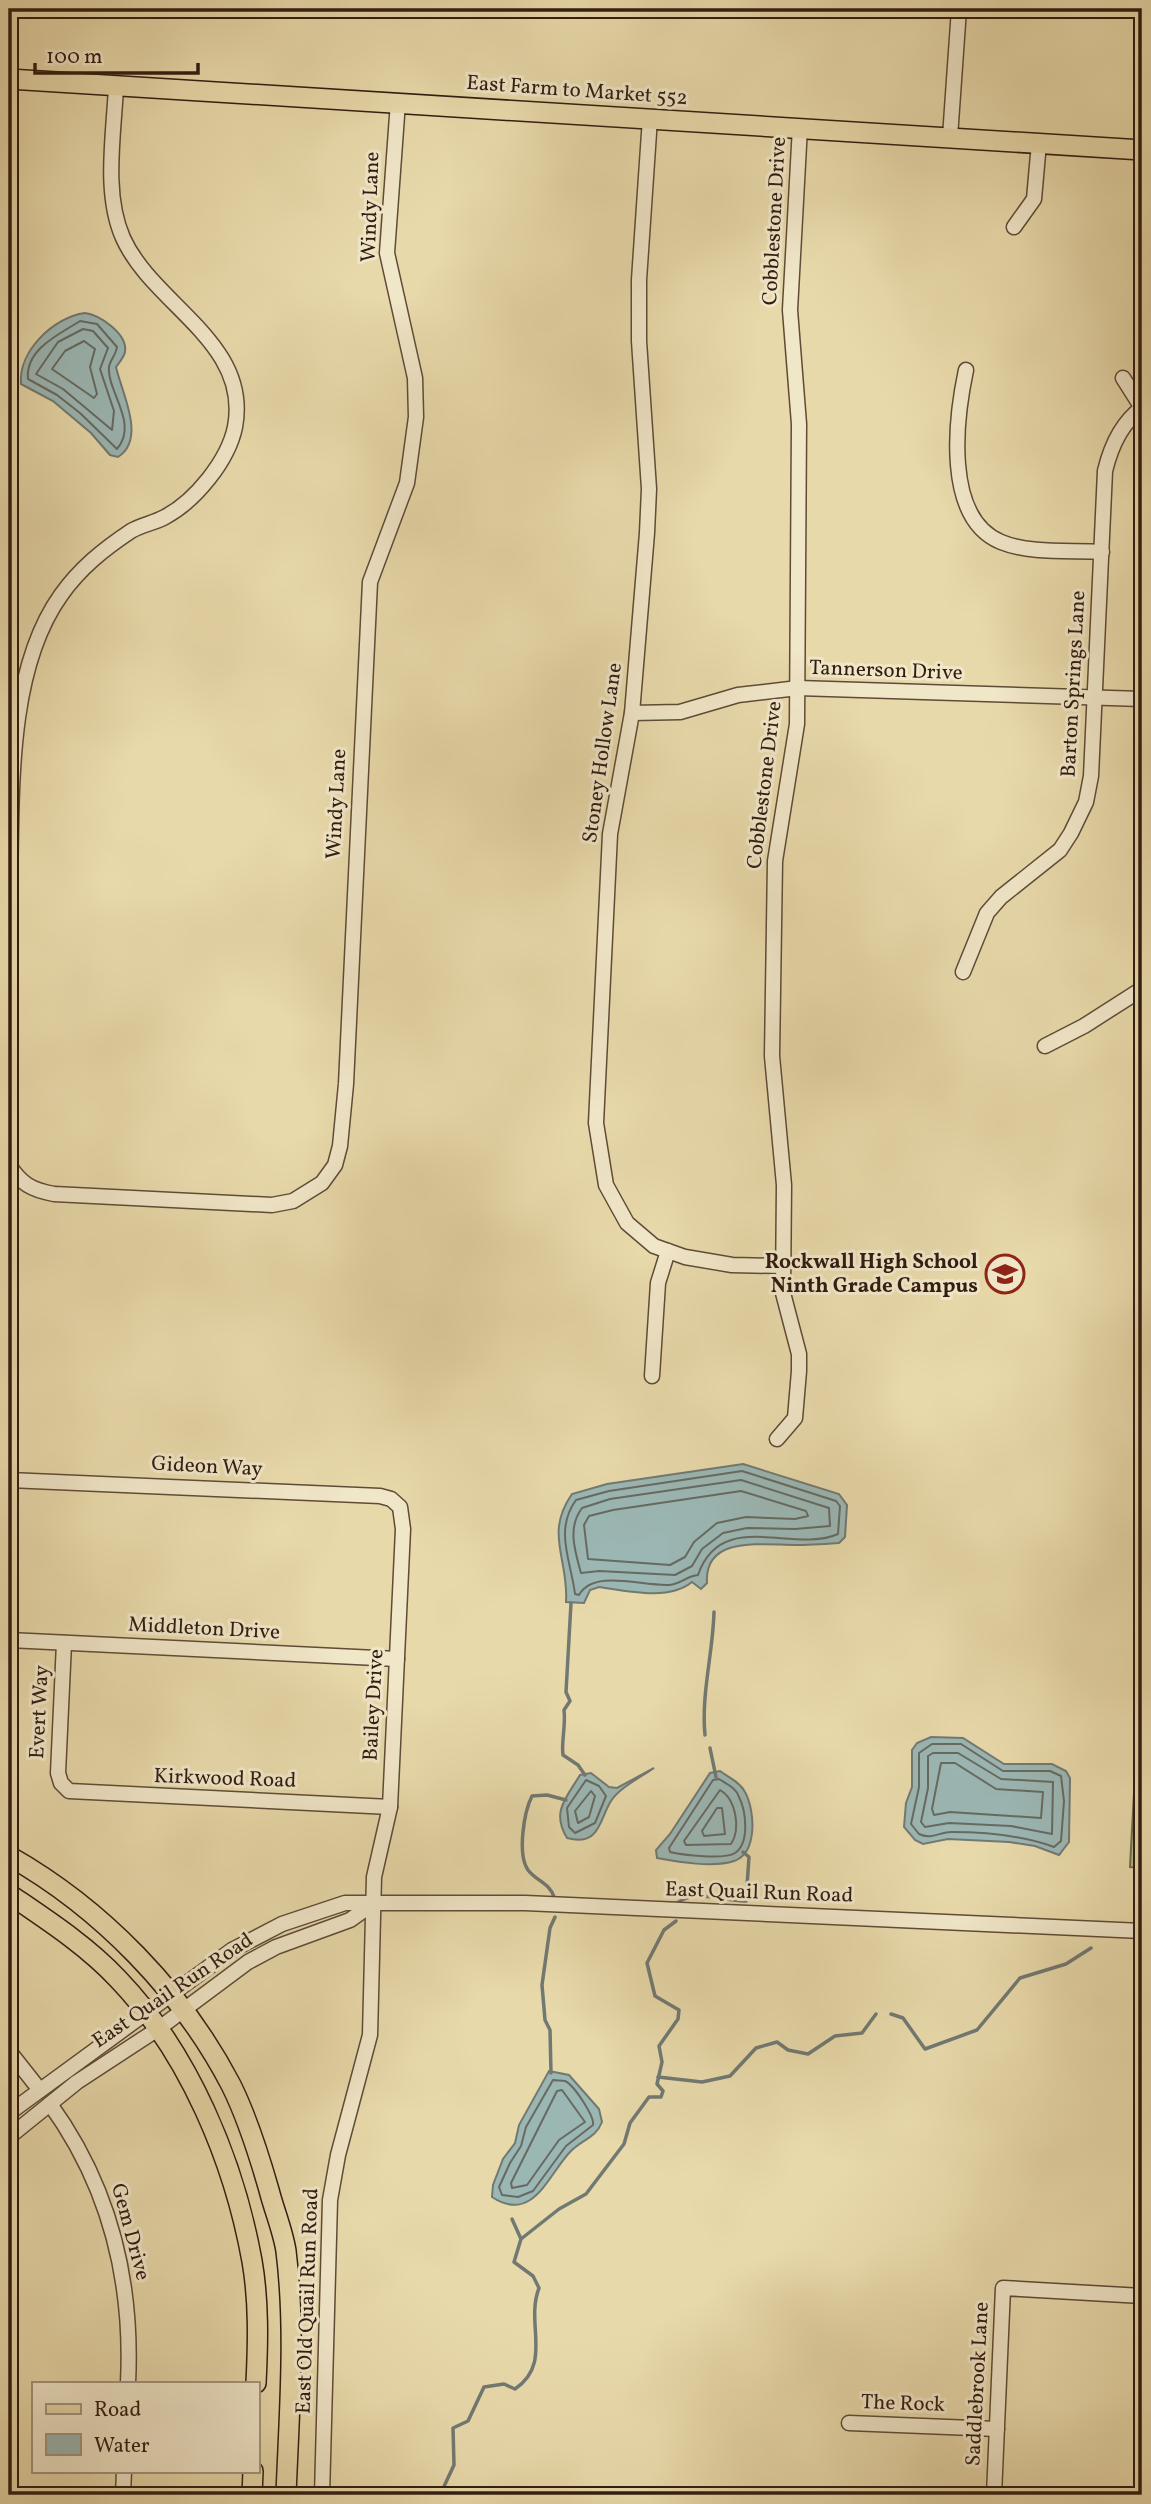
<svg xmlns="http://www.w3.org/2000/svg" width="1151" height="2504" font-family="Vollkorn,serif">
<rect width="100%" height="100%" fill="#e8d9aa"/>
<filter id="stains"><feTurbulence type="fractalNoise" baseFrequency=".00286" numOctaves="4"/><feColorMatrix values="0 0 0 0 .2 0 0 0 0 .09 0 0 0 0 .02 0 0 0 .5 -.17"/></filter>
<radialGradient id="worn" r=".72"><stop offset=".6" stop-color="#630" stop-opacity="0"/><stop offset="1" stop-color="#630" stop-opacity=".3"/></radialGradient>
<polygon fill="#b2c08b" stroke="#726e4e" stroke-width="2" points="1142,1644 1142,1868 1130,1867"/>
<g fill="#9bb7b4" stroke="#717973" stroke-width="2">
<path d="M85,313C100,315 128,334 125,352C124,357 119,363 116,367C121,391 147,439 118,457L110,455L91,433L53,401L21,384C18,351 54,317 85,313Z"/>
<path d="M743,1464L839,1494L847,1505L845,1537L839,1543C824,1544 809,1545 795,1545C763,1545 704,1535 707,1583L701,1589L692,1582C669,1601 627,1591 599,1587L590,1590L584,1603L566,1602C569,1559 544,1534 572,1494L607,1484Z"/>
<polygon points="931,1737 963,1738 1004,1764 1052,1764 1066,1771 1070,1778 1069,1842 1059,1855 1035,1846 1009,1842 948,1839 923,1844 915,1840 904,1827 906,1803 912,1787 912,1750 917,1743"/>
<path d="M654,1768C641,1777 619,1788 611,1801C599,1820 600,1847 567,1838C551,1812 566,1798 580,1775L591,1773L609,1787L617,1788Z"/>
<path d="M720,1771C728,1777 740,1782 745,1792C755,1810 758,1853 734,1861C713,1868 679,1862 657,1858L656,1850L670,1834L710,1773Z"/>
<path d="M549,2071L569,2075L599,2109L602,2122C596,2138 581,2140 570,2152C548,2175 533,2224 492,2197L493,2185L503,2159L515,2143L519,2125Z"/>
</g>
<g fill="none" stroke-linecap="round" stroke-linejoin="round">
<g stroke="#666a62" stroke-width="2">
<path d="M80,321L97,324L117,347C116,355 110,360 109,367C107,392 139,423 117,449L80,413L57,395L28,379C25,349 60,334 80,321Z"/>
<polygon points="83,329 93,331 108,348 100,369 114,411 112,430 63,389 36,374 58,342"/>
<polygon points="84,341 95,349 90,367 97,394 94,398 52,369 65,351"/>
<path d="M742,1471L836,1501L840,1506L838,1534C793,1554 721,1508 698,1575C686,1576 680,1585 668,1585C640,1586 594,1569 579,1595L575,1594C571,1561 554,1530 576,1500L609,1491Z"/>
<path d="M741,1480L829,1508L830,1526L795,1529L747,1528L723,1533L702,1549L692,1566L675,1575L599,1571L581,1573C575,1551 567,1528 582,1508L610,1499Z"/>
<polygon points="741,1491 806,1511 808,1516 795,1519 746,1517 717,1523 694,1542 685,1557 670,1565 588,1559 584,1525 589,1516 613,1510"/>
<path d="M932,1744H961L1003,1771H1050L1061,1776L1064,1801L1061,1841L1054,1847C1021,1835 987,1832 951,1832C940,1832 931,1840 919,1834L911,1824L919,1787V1753Z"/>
<polygon points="933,1753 958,1753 1001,1779 1053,1782 1052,1834 1011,1826 949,1823 925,1827 921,1822 928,1788 928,1756"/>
<polygon points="941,1763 955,1763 996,1789 1043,1792 1041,1818 950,1812 934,1815 932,1809"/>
<path d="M719,1779C727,1784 736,1788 739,1797C746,1811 750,1843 735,1853C724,1860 683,1855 670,1852L669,1848L713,1780Z"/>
<polygon points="586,1780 599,1786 606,1796 595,1823 575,1833 569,1827 567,1808"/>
<path d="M720,1790C736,1799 741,1829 731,1844L686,1845L684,1841Z"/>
<polygon points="591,1791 595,1796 589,1817 578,1823 575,1811"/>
<polygon points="717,1808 722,1808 725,1834 704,1836 702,1831"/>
<path d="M553,2080C557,2081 561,2080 565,2081C574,2085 595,2117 593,2125L566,2146L533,2191L518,2197L502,2195L499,2187L510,2163L521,2146L526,2127Z"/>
<polygon points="562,2090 585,2122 559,2140 527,2185 512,2188 511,2183 557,2091"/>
</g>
<g stroke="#717973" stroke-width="3.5">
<path d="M571,1603L566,1692L570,1701L564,1710C566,1726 561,1742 563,1755L578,1765L585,1775"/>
<path d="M705,1735C701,1694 713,1653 714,1612"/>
<polyline points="710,1748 716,1777"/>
<path d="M554,1897C550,1883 536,1881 528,1870C517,1854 524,1812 532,1796L547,1795L566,1800"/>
<path d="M677,1903C698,1888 724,1902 746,1901L749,1857L743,1852"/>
<polyline points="891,2014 903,2018 925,2049 977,2030 1020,1978 1066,1964 1091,1948"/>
<polyline points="551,2073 550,2030 545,2020 542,1985 550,1928 555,1917"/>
<polyline points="658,2077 702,2082 730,2076 756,2048 777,2042 788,2050 808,2054 835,2036 862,2033 876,2014"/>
<polyline points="512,2219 521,2239"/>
<path d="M440,2495L454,2465L453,2428L468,2421L484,2387L504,2384L515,2389C553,2363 525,2324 539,2288L533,2276L514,2262L521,2239L559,2209L586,2194L624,2144L630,2123L649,2097H661L663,2091L657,2084L662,2062L659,2046L678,2019L679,2010L655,1996L647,1963L664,1930L676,1921"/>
</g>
<defs>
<g id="minor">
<polyline points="650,118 639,280 639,341 649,489 647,533 632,713 610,834 596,1123 606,1185 627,1223 654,1246 685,1257 732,1265 781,1266"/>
<polyline points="950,137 959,9"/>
<polyline points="1014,227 1034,199 1039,143"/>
<path d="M966,370C956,417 943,518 1001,542C1030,554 1071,550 1102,552"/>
<polyline points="1123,378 1142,408"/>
<polyline points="632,713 680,712 738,695 798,688 1142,699"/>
<path d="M9,919C14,818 1,679 61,595C80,568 104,549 131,531C141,525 154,523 165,517C195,501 228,461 235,427C251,342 153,305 123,238C103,193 114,134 116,86"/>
<path d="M963,972L987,913L1001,897L1060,850L1071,833L1086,802L1091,776L1105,471C1111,446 1121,423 1142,408"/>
<polyline points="1045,1046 1084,1026 1142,989"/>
<path d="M9,1165C21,1184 32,1190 54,1194L272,1205L293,1201L322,1183L335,1165L340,1146L346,1084L370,582L407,483L416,417L415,378L387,253L398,102"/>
<polyline points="652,1376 658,1283 668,1251"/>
<polyline points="777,1439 795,1418 799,1371 799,1354 783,1293 784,1185 772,1056 775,861 797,724 799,424 790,310 800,127"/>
<polyline points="9,1480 380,1496 391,1499 400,1507 403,1529 390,1807 374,1877 370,2035 338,2155 330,2200 322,2495"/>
<polyline points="9,1640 397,1659"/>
<polyline points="64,1643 58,1773 61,1783 69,1791 390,1807"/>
<polyline points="9,2051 39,2089"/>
<path d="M50,2104C110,2187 133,2282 128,2383"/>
<polyline points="9,2113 232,1950 282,1924 345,1903 525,1903 1142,1931"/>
<polyline points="9,2137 77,2082 158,2029 248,1962 276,1947 350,1920 374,1903"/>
<polyline points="849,2423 997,2429"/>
<polyline points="123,2495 124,2471"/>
<polyline points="994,2495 1003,2288 1142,2296"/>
</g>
<g id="major">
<polyline points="9,79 1142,150"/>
<path d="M9,1856C101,1908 182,1991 231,2085C247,2117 259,2155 269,2190C274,2210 283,2231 286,2251C296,2332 289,2414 286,2495"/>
<path d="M9,1894C47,1920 86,1945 118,1979C189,2053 234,2161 252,2261C259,2301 258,2343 256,2383"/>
<polyline points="252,2495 253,2471"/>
</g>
</defs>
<use href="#minor" stroke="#5f4b37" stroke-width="17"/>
<use href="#major" stroke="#311c11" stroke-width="22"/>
<use href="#minor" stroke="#f0e6c8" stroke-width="14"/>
<use href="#major" stroke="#e8d9aa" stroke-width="19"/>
</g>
<defs>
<symbol id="school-ring" viewBox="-11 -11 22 22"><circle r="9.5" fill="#f0e6c8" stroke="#8f2418" stroke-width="1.5"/><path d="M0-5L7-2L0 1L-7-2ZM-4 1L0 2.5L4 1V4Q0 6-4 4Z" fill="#8f2418"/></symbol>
</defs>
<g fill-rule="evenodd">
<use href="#school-ring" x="983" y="1252" width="44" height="44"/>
</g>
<g text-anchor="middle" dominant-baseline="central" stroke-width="6" stroke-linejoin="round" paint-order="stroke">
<g font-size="21" fill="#311c11" stroke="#f0e6c8">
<text transform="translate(577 91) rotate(4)">East Farm to Market 552</text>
<text transform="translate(371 207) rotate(-88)">Windy Lane</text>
<text transform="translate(775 221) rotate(-87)">Cobblestone Drive</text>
<text transform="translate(886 671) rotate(2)">Tannerson Drive</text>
<text transform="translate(1074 684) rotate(-87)">Barton Springs Lane</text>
<text transform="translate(603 753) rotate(-82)">Stoney Hollow Lane</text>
<text transform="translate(765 785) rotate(-83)">Cobblestone Drive</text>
<text transform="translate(337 804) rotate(-87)">Windy Lane</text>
<text transform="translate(207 1467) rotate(3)">Gideon Way</text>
<text transform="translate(204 1629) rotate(3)">Middleton Drive</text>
<text transform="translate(374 1705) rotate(-87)">Bailey Drive</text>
<text transform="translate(40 1712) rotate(-87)">Evert Way</text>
<text transform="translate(225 1779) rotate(2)">Kirkwood Road</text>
<text transform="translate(759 1893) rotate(2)">East Quail Run Road</text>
<text transform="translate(173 1991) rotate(-34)">East Quail Run Road</text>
<text transform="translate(130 2232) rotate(75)">Gem Drive</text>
<text transform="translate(308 2301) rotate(-88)">East Old Quail Run Road</text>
<text transform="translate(978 2384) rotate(-87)">Saddlebrook Lane</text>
<text transform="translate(903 2404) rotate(2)">The Rock</text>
</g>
<g font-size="21" font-weight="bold" fill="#311c11" stroke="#f0e6c8" text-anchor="end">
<text x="978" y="1262">Rockwall High School<tspan x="978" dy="24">Ninth Grade Campus</tspan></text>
</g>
</g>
<rect width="1151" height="2504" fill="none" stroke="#e8d9aa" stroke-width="35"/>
<rect x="10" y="10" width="1130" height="2483" fill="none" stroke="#311c11" stroke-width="3.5"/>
<rect x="18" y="18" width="1116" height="2469" fill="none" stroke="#311c11" stroke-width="2"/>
<rect x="32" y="2382" width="228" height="91" fill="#f0e6c8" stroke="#a4957f" stroke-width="2"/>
<rect x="46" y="2404" width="35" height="10" fill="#e8d9aa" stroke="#a4957f" stroke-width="2"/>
<text x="94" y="2416" font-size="21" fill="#311c11">Road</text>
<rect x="46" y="2434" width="35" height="21" fill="#9bb7b4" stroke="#a4957f" stroke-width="2"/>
<text x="94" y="2452" font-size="21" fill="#311c11">Water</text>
<path d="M35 63v10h163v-10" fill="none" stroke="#311c11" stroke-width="3.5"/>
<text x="46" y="63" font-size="21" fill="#311c11" stroke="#f0e6c8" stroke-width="5" paint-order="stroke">100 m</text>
<rect width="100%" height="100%" filter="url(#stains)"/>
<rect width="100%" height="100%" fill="url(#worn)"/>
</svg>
